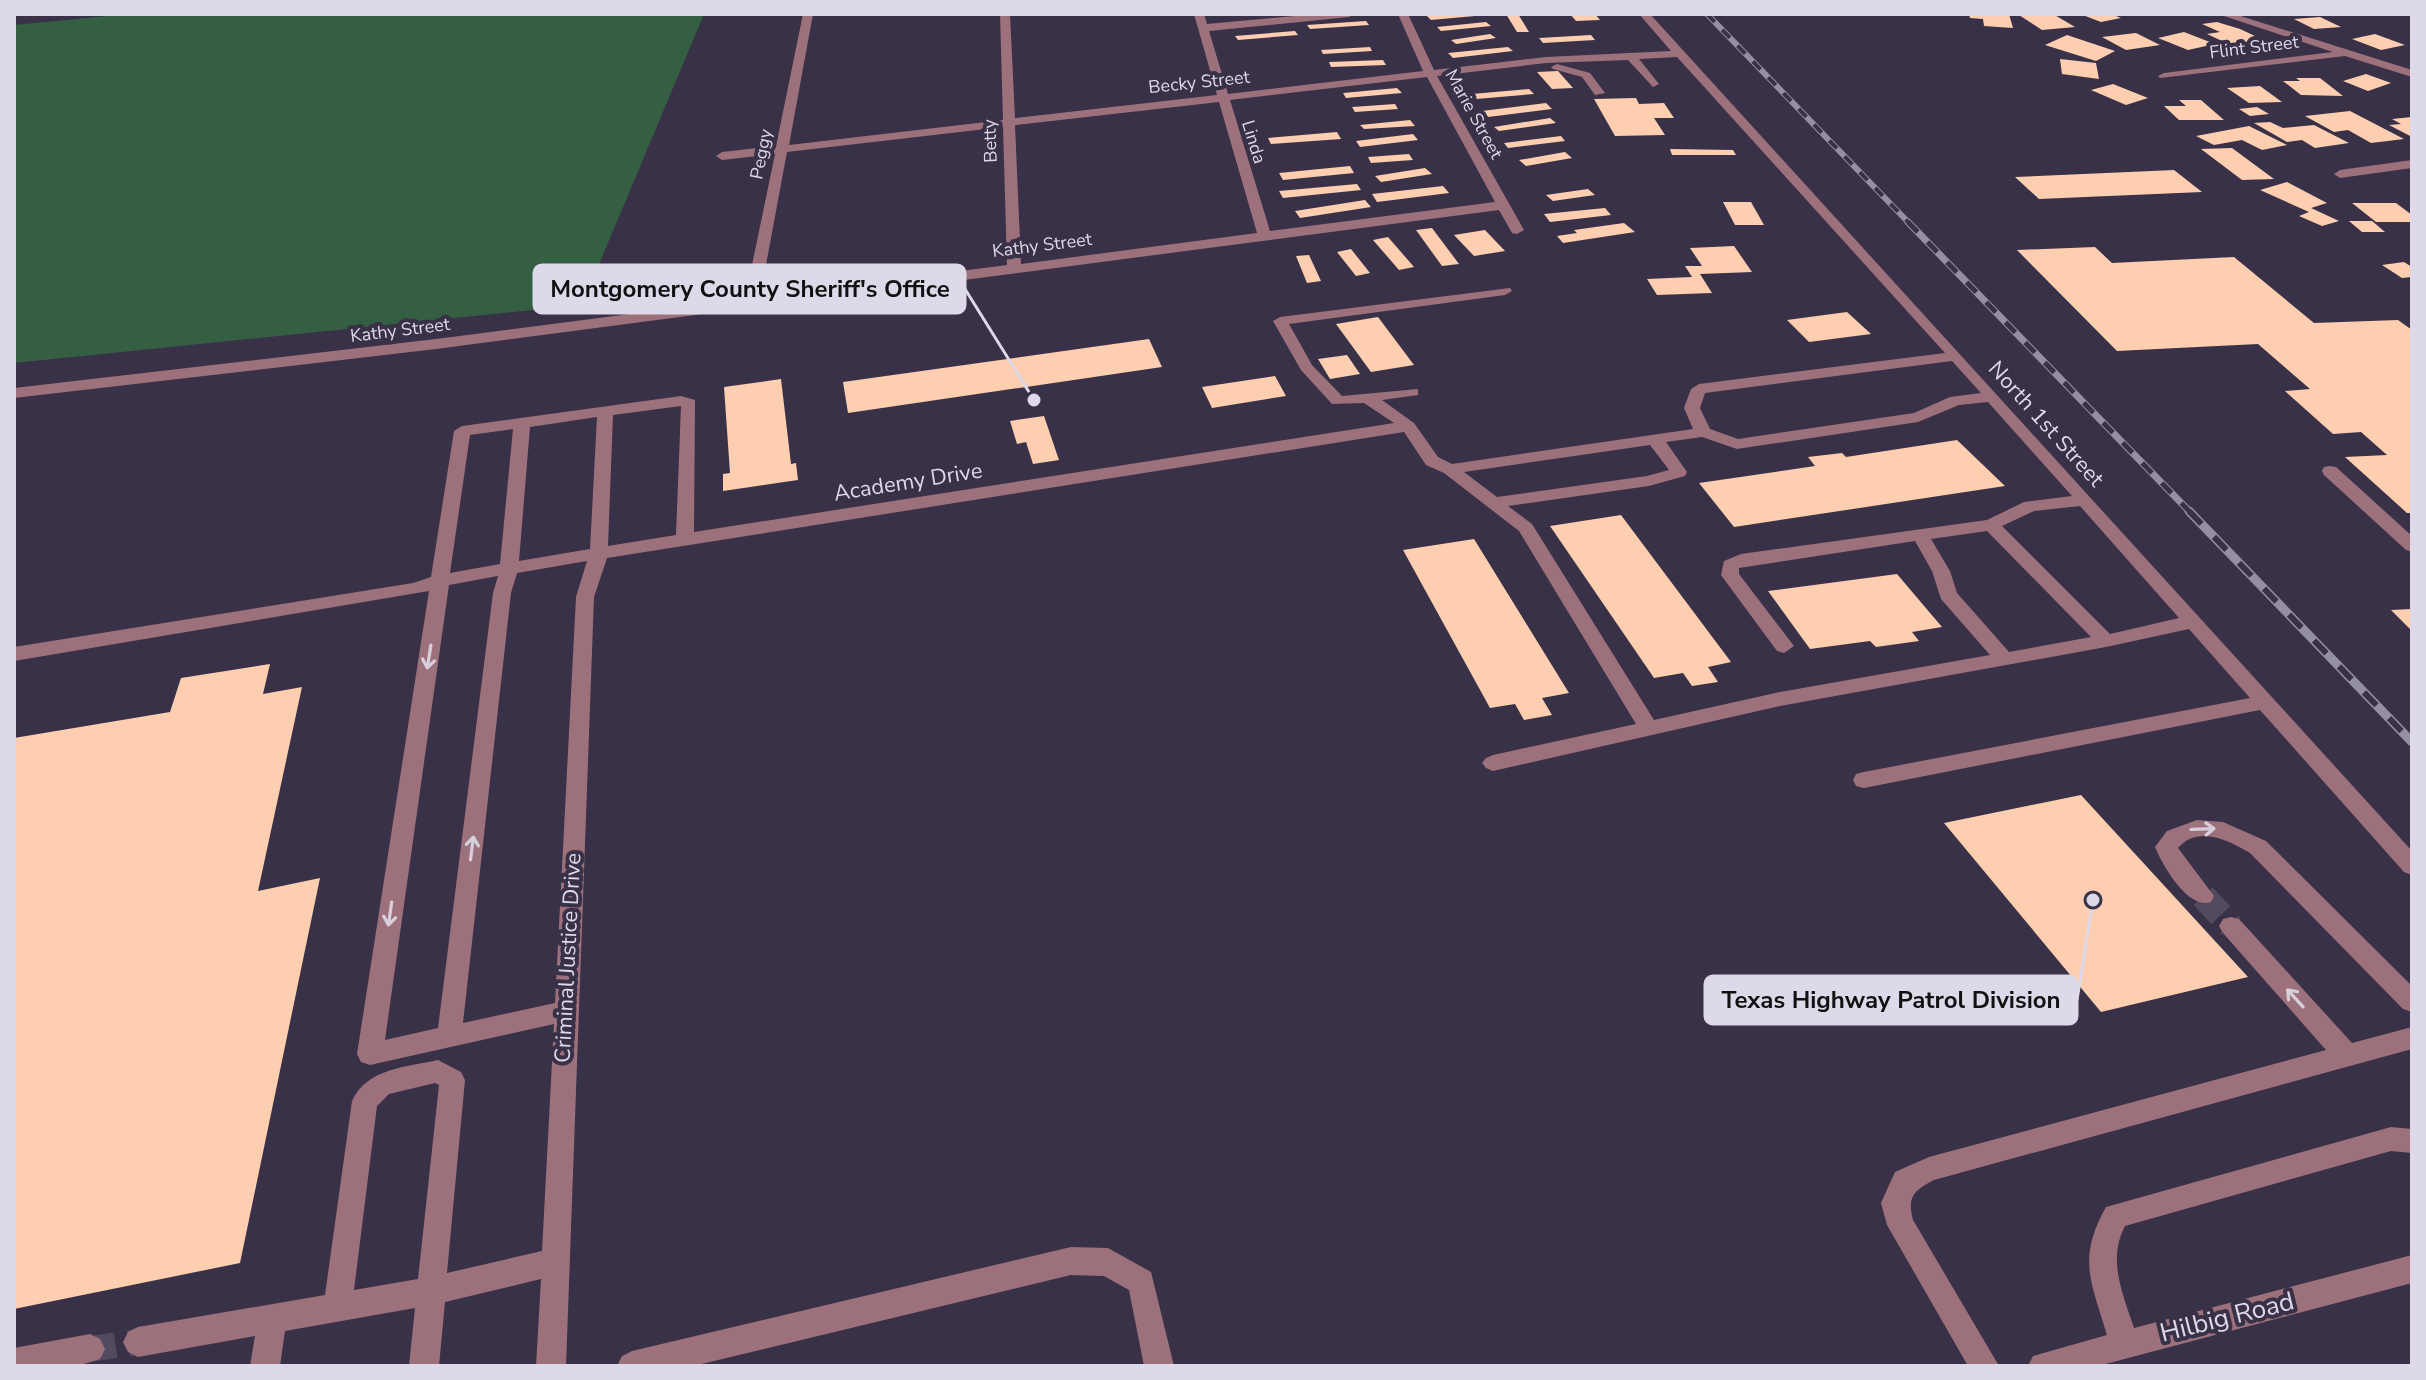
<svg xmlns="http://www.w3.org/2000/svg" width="2426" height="1380" font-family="'Nunito Sans',sans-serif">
<rect width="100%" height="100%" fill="#393148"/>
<polygon fill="#355f43" points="129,14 704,14 582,305 14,363 14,25"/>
<g fill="#feceb0">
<polygon points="1447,14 1475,14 1475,16 1431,20 1427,16"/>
<polygon points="1506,14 1518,14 1529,32 1517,32"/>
<polygon points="1570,14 1595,14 1600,20 1576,21"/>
<polygon points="1969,14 2009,14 2013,28 1984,26 1983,19 1970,18"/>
<polygon points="2030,14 2053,14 2075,27 2042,30 2019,15"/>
<polygon points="2080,14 2111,14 2121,18 2101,22"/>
<polygon points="2320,17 2341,27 2314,29 2294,19"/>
<polygon points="1366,21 1369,25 1310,29 1307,25"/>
<polygon points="1486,22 1491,26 1441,31 1437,27"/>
<polygon points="2217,22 2240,29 2268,42 2235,47 2207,34 2220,32 2202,24"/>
<polygon points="1295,31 1298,35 1238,40 1235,36"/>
<polygon points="2184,32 2215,44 2188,50 2158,38"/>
<polygon points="2136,33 2160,45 2126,50 2102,37"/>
<polygon points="1490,34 1496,38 1456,44 1451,40"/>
<polygon points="2375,34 2405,45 2381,50 2352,39"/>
<polygon points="1591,35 1595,40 1543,43 1539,38"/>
<polygon points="2067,35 2115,51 2096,61 2045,45"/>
<polygon points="1370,47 1372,51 1323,54 1321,50"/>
<polygon points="1508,47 1513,51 1453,58 1448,53"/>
<polygon points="2060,59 2096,63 2099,79 2062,74"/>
<polygon points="1383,60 1386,65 1331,67 1329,62"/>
<polygon points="1558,71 1573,88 1552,89 1537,72"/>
<polygon points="2366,74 2391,83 2368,91 2343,81"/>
<polygon points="2296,78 2320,78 2343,96 2301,95 2283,81 2300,81"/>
<polygon points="2113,84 2148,98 2126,105 2091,90"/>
<polygon points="2260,86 2282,102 2249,103 2227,88"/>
<polygon points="1397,88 1402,93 1346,98 1343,93"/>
<polygon points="1529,89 1534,94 1476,99 1472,94"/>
<polygon points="1636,98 1639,104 1664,103 1674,118 1654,118 1665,135 1615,136 1594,99"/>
<polygon points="2179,100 2201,100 2224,120 2179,120 2164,106 2186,106"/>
<polygon points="1546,103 1552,109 1488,117 1482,111"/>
<polygon points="1395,104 1398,109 1355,112 1352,107"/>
<polygon points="2257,107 2269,114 2250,116 2239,109"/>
<polygon points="2350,111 2404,139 2371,143 2348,130 2334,132 2305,116"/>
<polygon points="2412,117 2412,137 2389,125 2401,124 2392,119"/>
<polygon points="1550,118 1556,123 1499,131 1494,127"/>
<polygon points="1410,120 1415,126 1364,129 1360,125"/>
<polygon points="2270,122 2283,128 2314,125 2349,143 2315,148 2302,140 2287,142 2254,123"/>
<polygon points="2249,126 2287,145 2262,150 2242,140 2214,145 2196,136"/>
<polygon points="1337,132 1341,139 1271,144 1268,138"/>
<polygon points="1413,134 1418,140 1360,147 1356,141"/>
<polygon points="1561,136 1565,141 1508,148 1504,143"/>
<polygon points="2232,148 2274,179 2242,180 2201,149"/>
<polygon points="1670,149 1733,150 1736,155 1672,155"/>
<polygon points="1565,152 1572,158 1526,166 1519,160"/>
<polygon points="1409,154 1413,160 1371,163 1368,157"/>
<polygon points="1350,166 1354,173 1283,180 1279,173"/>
<polygon points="1425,168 1432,174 1381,182 1375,176"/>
<polygon points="2174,170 2202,192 2039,199 2015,177"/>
<polygon points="2287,182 2327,203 2311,208 2339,221 2322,226 2299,216 2309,212 2260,190"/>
<polygon points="1357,184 1361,190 1283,198 1279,191"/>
<polygon points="1443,186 1449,193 1377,202 1372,194"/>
<polygon points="1588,189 1595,195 1553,201 1546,195"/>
<polygon points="1365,200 1371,207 1300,218 1295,211"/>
<polygon points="1723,202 1751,202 1764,225 1735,225"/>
<polygon points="2352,203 2396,203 2412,215 2412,222 2376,222"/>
<polygon points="1605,208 1611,215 1550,222 1544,214"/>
<polygon points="2349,221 2372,221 2385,232 2362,232"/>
<polygon points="1624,223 1635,232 1563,243 1557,236 1577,233 1574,230"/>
<polygon points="1432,228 1459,264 1442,266 1416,230"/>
<polygon points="1485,230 1505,251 1474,256 1454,235"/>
<polygon points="1388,237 1414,267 1399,270 1373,240"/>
<polygon points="1734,246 1752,272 1700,274 1712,293 1657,295 1647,279 1692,277 1685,266 1702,266 1690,248"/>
<polygon points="2095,247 2112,263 2234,257 2314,323 2398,320 2412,330 2412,513 2407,513 2345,457 2387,455 2361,432 2333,434 2285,391 2310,389 2258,344 2117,351 2017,250"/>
<polygon points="1351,249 1370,273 1356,276 1337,252"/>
<polygon points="1309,255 1321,281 1307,283 1296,256"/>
<polygon points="2404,262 2412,267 2412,277 2402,278 2382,265"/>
<polygon points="1847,312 1871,334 1809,342 1787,320"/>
<polygon points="1378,317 1414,365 1371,372 1336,324"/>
<polygon points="1149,339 1162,367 848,413 843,382"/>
<polygon points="1347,355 1360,374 1330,379 1318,359"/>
<polygon points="1275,376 1286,396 1212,408 1202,387"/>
<polygon points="781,379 791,464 796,463 798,480 723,491 723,474 730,473 724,387"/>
<polygon points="1044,416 1059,460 1033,464 1026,442 1017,444 1010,421"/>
<polygon points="1957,440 2005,486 1734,527 1699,483 1815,466 1808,457 1842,453 1846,457"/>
<polygon points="1621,515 1731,662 1708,667 1718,682 1692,686 1683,673 1654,678 1550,526"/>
<polygon points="1474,539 1569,693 1542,698 1552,715 1524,720 1515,704 1490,708 1403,550"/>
<polygon points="1897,574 1942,627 1912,632 1919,641 1876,647 1870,641 1810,649 1768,591"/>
<polygon points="2412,609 2412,631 2391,610"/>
<polygon points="270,664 263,694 302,687 258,891 320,878 240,1263 14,1309 14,738 170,712 181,678"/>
<polygon points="2081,795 2248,977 2101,1012 1944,823"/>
</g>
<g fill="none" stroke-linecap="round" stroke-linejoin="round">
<g stroke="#524a60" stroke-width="26" stroke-dasharray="26 13" stroke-linecap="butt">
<polyline points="2203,896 2231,926"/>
<polyline points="90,1349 138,1342"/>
</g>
<g fill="#9d717b" fill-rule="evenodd">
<path d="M803,14H813L789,145L1003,120L1000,14H1010L1015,118L1217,95L1194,14H1204L1207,24L1316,14H1354L1349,17L1209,31L1228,94L1423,71L1398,14H1408L1434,70L1546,57L1671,51L1639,14H1650L2412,851V875L2404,872L2260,710L1864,788L1856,786L1853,780L1856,774L1864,772L2250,698L2189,629L2106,647L1780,706L1493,771L1486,768L1482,763L1486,758L1493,755L1636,724L1519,531L1444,473L1426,465L1404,432L607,558L594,597L566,1366H536L541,1279L445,1302L439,1366H409L415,1308L285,1331L280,1366H250L255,1336L138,1357L128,1352L123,1342L128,1332L138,1327L325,1295L352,1101C367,1068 407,1067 438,1060L461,1072L465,1080L447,1273L542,1251L554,1024L370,1065L361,1062L357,1054L429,591L14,661V647L413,583L431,577L454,431L462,426L681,396L695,400L694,532L1394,423L1364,403L1332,404L1301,370L1273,321L1280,317L1510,288L1512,291L1505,295L1289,324L1312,365L1342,396L1418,389V395L1382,400L1414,423L1438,457L1452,464L1693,429L1684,408L1691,389L1699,384L1945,353L1677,57L1639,59L1659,84L1653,87L1628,60L1546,63L1437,76L1524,230L1517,234L1512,233L1499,210L436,349L14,398V388L436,339L745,299L775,154L722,160L716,156L722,152L776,146ZM1427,77L1495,202L1270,231L1230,100ZM1219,102L1257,233L1021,264L1015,125ZM1003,127L1007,265L760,297L787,152ZM1952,361L1981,393L1950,397L1914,413L1738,439L1710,429L1700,408L1705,393ZM1988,402L2072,496L2024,502L1987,520L1741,554L1724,561L1721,575L1777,651L1784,653L1794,646L1739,574V568L1915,541L1932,571L1941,599L1990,655L1780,692L1654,720L1532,524L1508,506L1649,486L1685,476L1687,472L1666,442L1702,437L1737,449L1918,422L1959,405ZM681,406L676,535L608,546L613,415ZM597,417L590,549L519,561L530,427ZM513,429L500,564L450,573L470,435ZM1650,445L1669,470L1647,476L1497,497L1464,472ZM2080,506L2179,618L2110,634L2002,526L2034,511ZM1987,531L2091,637L2009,652L1957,593L1950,571L1931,539ZM587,561L576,597L555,1003L463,1023L511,593L517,573ZM498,576L493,593L438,1028L385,1040L449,585ZM435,1083L439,1085L418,1279L354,1290L377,1106L389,1094Z"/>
<polygon points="2218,14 2234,14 2412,70 2412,77 2345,56 2160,78 2158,76 2164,73 2333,52"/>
<polygon points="1557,64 1590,73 1605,93 1595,95 1582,77 1553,69 1551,67"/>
<polygon points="2412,160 2412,168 2340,178 2334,174 2340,170"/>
<polygon points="2330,466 2336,467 2412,536 2412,552 2406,550 2324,475 2322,471 2324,467"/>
<path d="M2197,820L2223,822L2266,841L2412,986V1012L2403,1009L2250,853C2228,840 2198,825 2178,848L2214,896L2211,902C2188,910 2163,866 2155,847L2167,831Z"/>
<path d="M2231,917L2239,919L2352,1043L2412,1027V1049L1934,1180C1913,1191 1907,1197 1913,1220L1999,1366H1968L1887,1225L1881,1203L1895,1172L1929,1157L2326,1050L2223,933L2219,926L2223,919Z"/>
<path d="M2391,1127L2412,1129V1153L2391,1151L2125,1226C2107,1260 2123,1294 2134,1328L2412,1255V1283L2098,1366H2028L2033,1356L2107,1335C2091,1281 2077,1259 2106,1207Z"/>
<polygon points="1071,1247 1108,1248 1151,1272 1174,1366 1144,1366 1129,1290 1104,1276 1071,1275 693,1366 617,1366 622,1356 632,1351"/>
<polygon points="90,1334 100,1339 105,1349 100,1359 77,1366 14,1366 14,1348"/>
</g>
<defs>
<polyline id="rail-far2" points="1707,14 1910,224"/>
<polyline id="rail-far1" points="1908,222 2191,513"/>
<polyline id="rail" points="2189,511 2412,742"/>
</defs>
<use href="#rail-far2" stroke="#958fa2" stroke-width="6"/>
<use href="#rail-far1" stroke="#958fa2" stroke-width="7"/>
<use href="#rail" stroke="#958fa2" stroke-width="9"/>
<use href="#rail-far2" stroke="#393148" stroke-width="4" stroke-dasharray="11" stroke-linecap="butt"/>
<use href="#rail-far1" stroke="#393148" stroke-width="5" stroke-dasharray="14" stroke-linecap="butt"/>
<use href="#rail" stroke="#393148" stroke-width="6" stroke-dasharray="18" stroke-linecap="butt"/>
</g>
<defs><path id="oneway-shaft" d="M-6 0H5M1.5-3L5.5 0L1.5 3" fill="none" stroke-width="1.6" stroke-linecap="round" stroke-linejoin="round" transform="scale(2)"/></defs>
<g stroke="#d8cfdd">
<use href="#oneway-shaft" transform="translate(429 657) rotate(99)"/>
<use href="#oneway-shaft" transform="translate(2203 829) rotate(-2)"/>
<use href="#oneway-shaft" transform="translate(472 848) rotate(-83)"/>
<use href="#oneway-shaft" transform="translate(390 914) rotate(98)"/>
<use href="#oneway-shaft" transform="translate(2295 998) rotate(-132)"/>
</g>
<g text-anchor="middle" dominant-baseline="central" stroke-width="8" stroke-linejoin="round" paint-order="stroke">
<g font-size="18" fill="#ded9e8" stroke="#393148">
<text transform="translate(2254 47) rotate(-7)">Flint Street</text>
<text transform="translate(1199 82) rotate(-6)">Becky Street</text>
<text transform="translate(1474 114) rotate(61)">Marie Street</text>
<text transform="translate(990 141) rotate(-92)">Betty</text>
<text transform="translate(1254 142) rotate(73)">Linda</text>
<text transform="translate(761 154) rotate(-79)">Peggy</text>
<text transform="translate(1042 245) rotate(-7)">Kathy Street</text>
<text transform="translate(400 330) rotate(-7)">Kathy Street</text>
</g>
<g font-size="22" fill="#ded9e8" stroke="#393148">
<text transform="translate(2046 424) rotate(48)">North 1st Street</text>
<text transform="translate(908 482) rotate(-9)">Academy Drive</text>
<text transform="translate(568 958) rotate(-87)">Criminal Justice Drive</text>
</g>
<g font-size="26" fill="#ded9e8" stroke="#393148">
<text transform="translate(2227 1317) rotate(-14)">Hilbig Road</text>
</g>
</g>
<path fill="none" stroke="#ded9e8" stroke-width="3" d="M1034 400L965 289M2093 900L2077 1000"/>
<g fill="#ded9e8" stroke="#393148" stroke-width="3">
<circle cx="1034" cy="400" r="8"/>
<circle cx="2093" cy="900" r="8"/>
</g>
<g fill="#ded9e8" stroke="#ded9e8" stroke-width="3">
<rect x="534" y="265" width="431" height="48" rx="8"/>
<rect x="1705" y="976" width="372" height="48" rx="8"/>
</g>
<g font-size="24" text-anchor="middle" font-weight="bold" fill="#111">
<text x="750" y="297">Montgomery County Sheriff's Office</text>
<text x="1891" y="1008">Texas Highway Patrol Division</text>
</g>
<rect width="2426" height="1380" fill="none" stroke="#ded9e8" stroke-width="32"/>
</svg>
